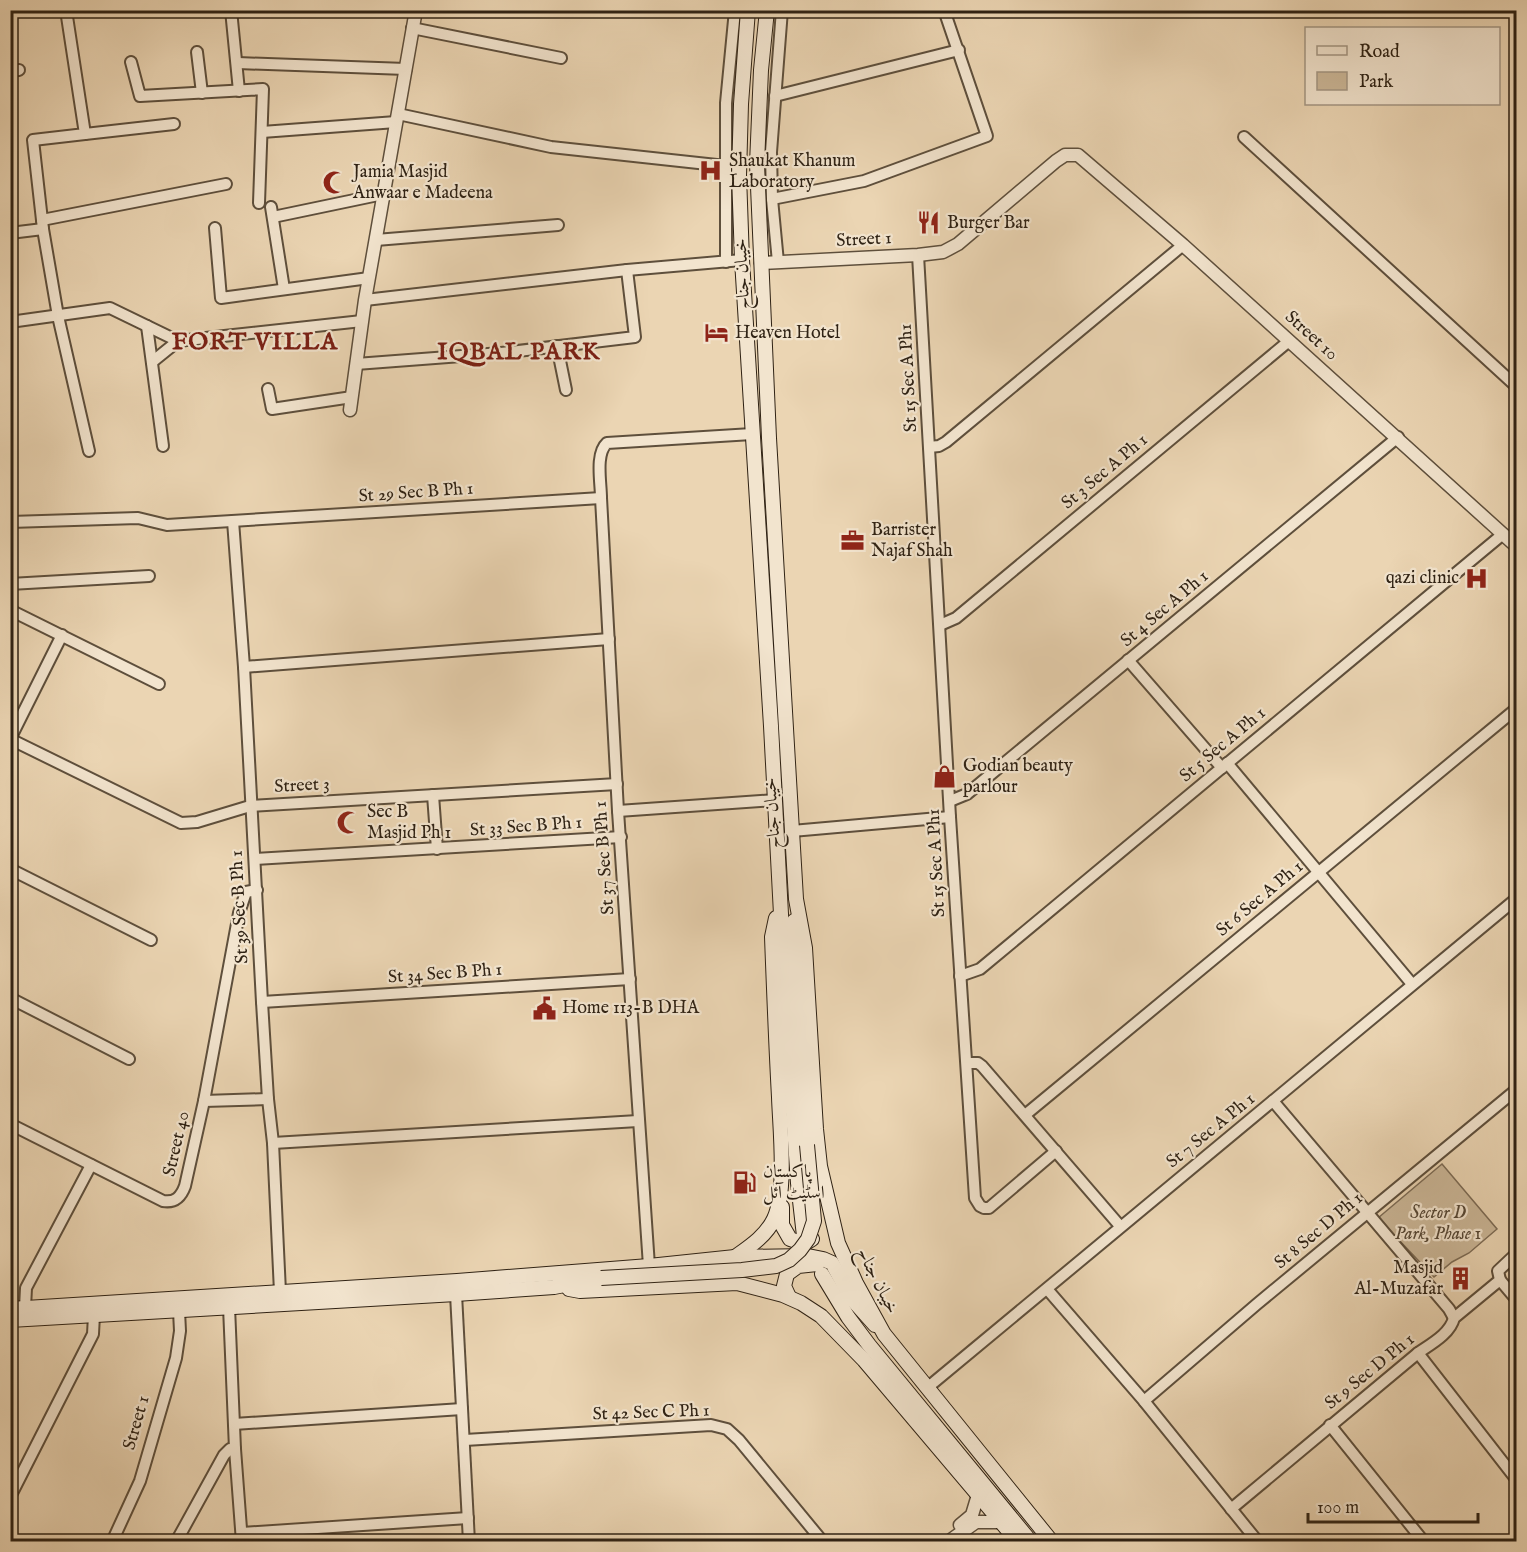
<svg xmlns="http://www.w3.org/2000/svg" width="1527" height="1552" font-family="'IM FELL English',Amiri,serif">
<rect width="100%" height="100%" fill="#ebd5b3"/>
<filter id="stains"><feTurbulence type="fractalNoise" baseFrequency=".00333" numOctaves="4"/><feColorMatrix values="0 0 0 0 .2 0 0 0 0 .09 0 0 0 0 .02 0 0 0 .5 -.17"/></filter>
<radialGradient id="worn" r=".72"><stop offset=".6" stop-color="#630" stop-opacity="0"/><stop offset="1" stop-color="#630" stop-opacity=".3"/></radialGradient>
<polygon fill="#cbb798" stroke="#7d6c56" stroke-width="1.5" points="1442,1164 1497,1229 1469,1253 1452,1262 1434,1277 1378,1218"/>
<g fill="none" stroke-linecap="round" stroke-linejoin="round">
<defs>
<g id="minor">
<polyline points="66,10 85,134 33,140 43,229 58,316 89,451"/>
<polyline points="231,10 239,91"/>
<polyline points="412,28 561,58"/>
<polyline points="197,52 202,93"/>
<polyline points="131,62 140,96 263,89 259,203"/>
<polyline points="238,63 406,69"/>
<polyline points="10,71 19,70"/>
<polyline points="775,96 959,50"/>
<polyline points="398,114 551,147 726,166"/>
<polyline points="262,132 396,122"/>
<polyline points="85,134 174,124"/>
<polyline points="1244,137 1516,386"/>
<polyline points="772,199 864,181 987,136 944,10"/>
<polyline points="271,207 284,289"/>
<polyline points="273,217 383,194"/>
<polyline points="42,220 226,184"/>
<polyline points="215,228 221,298 369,278"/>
<polyline points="10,233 43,229"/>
<polyline points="376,240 558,225"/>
<polyline points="918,255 950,817 975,1198 980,1206 984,1208 989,1208 1056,1151"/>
<polyline points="726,262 726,103 735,10"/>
<polyline points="778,262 772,199 771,152 782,10"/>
<polyline points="365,300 627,270 742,260"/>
<polyline points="10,322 110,308 178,341 362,321"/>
<polyline points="147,326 163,446"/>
<polyline points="557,346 566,390"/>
<polyline points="152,362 178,341"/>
<polyline points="356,364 501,353 635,337 627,270"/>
<polyline points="268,389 272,409 352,397"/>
<polyline points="929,447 939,446 946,442 1183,245"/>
<polyline points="233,521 244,667 262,1002 268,1099 273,1143 280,1292"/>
<polyline points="10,522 138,518 167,525 601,498"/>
<polyline points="10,584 149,576"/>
<polyline points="10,610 159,684"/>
<polyline points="940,625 956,618 1289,341"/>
<polyline points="1128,660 1222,768"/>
<polyline points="244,667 609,639"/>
<polyline points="10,739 181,823 197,822 250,806 617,784"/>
<polyline points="10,739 62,635"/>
<polyline points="1227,763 1412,984"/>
<polyline points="433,795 437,849"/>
<polyline points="950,801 967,794 1398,437"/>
<polyline points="618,811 775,800"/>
<polyline points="792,831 950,817"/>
<polyline points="255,859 621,837"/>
<polyline points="10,869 151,940"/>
<polyline points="960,976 980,969 1503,534"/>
<polyline points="10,998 129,1059"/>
<polyline points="262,1002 630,979"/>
<polyline points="967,1063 978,1063 982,1066 1120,1226"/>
<polyline points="204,1101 268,1099"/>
<polyline points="1273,1101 1449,1309 1454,1318"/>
<polyline points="1025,1115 1516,709"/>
<path d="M10,1124L163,1201C175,1203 181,1197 185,1186L204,1101L239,913L246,892L257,890"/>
<polyline points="273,1143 638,1121"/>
<path d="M649,1266L618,811L601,498C601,482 595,454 607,443L752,434"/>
<polyline points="1500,1280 1516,1299"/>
<polyline points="1047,1289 1144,1401 1258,1542"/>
<polyline points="456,1294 469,1542"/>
<polyline points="229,1307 235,1449 242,1542"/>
<polyline points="25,1308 26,1288 91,1165"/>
<polyline points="1418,1353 1516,1479"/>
<polyline points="927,1388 1516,899"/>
<polyline points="1144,1401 1257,1304 1516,1090"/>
<polyline points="234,1424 462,1409"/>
<polyline points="1330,1425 1424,1542"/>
<polyline points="465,1440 711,1425 727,1429 739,1440 823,1542"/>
<polyline points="10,1497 93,1334 94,1315"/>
<path d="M1231,1509L1418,1353C1431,1344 1450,1334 1454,1318L1500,1280L1498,1271L1516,1254"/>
<polyline points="242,1533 468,1518"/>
<polyline points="112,1542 140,1481 176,1358 180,1331 179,1311"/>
<polyline points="176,1542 224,1455 230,1449 235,1449"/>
</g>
<g id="tertiary">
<polyline points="761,263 918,255 943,252 958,244 1056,161 1065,155 1078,155 1183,245 1516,546"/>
<polyline points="350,410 365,300 416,10"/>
<polyline points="960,1525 972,1515 978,1495"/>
<polyline points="948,1542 976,1522 1001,1522"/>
</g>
<g id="secondary">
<polyline points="748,10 741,104 739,175 742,260 771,726 787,1027 798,1183 804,1236"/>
<polyline points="767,10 761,70 757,164 769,438 792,831 796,899 805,948 816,1129 820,1166 838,1243 856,1283 884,1334 1052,1542"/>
<polyline points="794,921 797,1021 807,1145"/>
<polyline points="782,1207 782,1225 790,1239 804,1244 812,1239"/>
<path d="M735,1257C749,1247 766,1236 774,1219C787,1191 780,1128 779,1097C776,1043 774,990 772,937L776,918"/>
<polyline points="822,1274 848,1317 869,1345 1031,1542"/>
<polyline points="569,1289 580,1291 737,1283 783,1295 801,1303 821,1316 864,1360 1018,1542"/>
<polyline points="789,1297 784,1286 787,1274 798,1266 817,1264"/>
<polyline points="10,1309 457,1281 649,1266 735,1257 808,1256 823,1259 832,1263 851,1298 875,1325"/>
<polyline points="10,1320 456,1294 554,1287 601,1278"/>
</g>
</defs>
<use href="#minor" stroke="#5e4f3c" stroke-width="14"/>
<use href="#tertiary" stroke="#5e4f3c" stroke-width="15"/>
<use href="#secondary" stroke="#2f2214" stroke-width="16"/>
<use href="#minor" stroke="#f2e4ce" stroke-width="10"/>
<use href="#tertiary" stroke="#f2e4ce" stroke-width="12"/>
<use href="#secondary" stroke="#f2e4ce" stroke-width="14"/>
<defs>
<polyline id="secondary-bridge" points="601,1278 742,1270 776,1266 789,1260 800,1250 808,1239 814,1221 807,1145"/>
</defs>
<use href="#secondary-bridge" stroke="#2f2214" stroke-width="16" stroke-linecap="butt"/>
<use href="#secondary-bridge" stroke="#f2e4ce" stroke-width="14"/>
</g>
<defs>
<symbol id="hospital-bare" viewBox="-9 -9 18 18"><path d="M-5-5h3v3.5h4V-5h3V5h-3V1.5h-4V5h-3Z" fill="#8f2418" stroke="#f2e4ce" stroke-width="2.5" paint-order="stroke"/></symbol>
<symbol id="mosque-bare" viewBox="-9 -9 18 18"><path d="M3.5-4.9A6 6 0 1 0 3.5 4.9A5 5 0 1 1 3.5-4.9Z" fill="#8f2418" stroke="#f2e4ce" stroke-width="2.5" paint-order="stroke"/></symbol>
<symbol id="restaurant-bare" viewBox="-9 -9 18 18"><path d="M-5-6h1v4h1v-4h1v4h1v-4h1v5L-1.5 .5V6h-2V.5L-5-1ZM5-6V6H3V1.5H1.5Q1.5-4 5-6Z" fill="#8f2418" stroke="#f2e4ce" stroke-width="2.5" paint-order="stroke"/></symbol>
<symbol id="hotel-bare" viewBox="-9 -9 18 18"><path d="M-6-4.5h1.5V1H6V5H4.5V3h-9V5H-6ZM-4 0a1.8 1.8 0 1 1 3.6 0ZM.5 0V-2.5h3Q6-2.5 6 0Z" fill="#8f2418" stroke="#f2e4ce" stroke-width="2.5" paint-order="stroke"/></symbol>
<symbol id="office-bare" viewBox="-9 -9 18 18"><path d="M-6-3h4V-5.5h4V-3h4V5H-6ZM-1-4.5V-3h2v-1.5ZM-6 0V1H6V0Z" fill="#8f2418" stroke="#f2e4ce" stroke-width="2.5" paint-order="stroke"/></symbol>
<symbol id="shop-bare" viewBox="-9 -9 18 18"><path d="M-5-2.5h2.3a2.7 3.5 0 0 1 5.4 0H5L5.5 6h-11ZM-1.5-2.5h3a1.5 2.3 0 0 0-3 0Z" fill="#8f2418" stroke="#f2e4ce" stroke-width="2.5" paint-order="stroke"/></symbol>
<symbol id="civic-bare" viewBox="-9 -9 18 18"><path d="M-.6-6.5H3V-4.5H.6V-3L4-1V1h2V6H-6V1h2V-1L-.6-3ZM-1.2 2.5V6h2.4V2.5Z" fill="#8f2418" stroke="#f2e4ce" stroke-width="2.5" paint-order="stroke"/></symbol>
<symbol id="fuel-bare" viewBox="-9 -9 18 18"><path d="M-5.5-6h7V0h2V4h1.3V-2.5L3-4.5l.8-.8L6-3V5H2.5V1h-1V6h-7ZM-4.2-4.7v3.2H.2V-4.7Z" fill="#8f2418" stroke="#f2e4ce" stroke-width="2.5" paint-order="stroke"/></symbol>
<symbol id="building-bare" viewBox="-9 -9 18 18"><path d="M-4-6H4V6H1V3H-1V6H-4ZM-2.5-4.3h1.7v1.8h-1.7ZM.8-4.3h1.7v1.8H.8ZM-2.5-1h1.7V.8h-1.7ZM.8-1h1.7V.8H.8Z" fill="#8f2418" stroke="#f2e4ce" stroke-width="2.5" paint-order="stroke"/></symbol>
</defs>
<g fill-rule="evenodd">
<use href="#hospital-bare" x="694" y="154" width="33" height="33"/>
<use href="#mosque-bare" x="318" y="166" width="33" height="33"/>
<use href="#restaurant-bare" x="912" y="206" width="33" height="33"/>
<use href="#hotel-bare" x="700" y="316" width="33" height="33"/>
<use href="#office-bare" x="836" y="524" width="33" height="33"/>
<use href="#hospital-bare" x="1460" y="562" width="33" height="33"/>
<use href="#shop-bare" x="928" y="760" width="33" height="33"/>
<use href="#mosque-bare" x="332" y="806" width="33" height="33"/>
<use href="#civic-bare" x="528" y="992" width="33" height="33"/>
<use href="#fuel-bare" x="728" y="1166" width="33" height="33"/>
<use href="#building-bare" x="1444" y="1262" width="33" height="33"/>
</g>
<g text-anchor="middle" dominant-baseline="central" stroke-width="4.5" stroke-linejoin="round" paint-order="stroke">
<g font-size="18" fill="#2f2214" stroke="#f2e4ce" text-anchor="start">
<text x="729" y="161">Shaukat Khanum<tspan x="729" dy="21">Laboratory</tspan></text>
<text x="353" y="172">Jamia Masjid<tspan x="353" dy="21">Anwaar e Madeena</tspan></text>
<text x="947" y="223">Burger Bar</text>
<text x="735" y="333">Heaven Hotel</text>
<text x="871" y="530">Barrister<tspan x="871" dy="21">Najaf Shah</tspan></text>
<text x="1459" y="578" text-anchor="end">qazi clinic</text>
<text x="963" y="766">Godian beauty<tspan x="963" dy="21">parlour</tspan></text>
<text x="367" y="812">Sec B<tspan x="367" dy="21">Masjid Ph 1</tspan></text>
<text x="562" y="1008">Home 113-B DHA</text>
<text x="763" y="1172">پاکستان<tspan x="763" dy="21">اسٹیٹ آئل</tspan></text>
<text x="1443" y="1268" text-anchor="end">Masjid<tspan x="1443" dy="21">Al-Muzafar</tspan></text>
</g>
<g font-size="18" fill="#2f2214" stroke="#f2e4ce">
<text transform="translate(864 240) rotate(-3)">Street 1</text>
<text transform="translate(743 274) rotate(-93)">خیبان جناح</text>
<text transform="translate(1311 336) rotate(42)">Street 10</text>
<text transform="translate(909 378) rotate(-93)">St 15 Sec A Ph1</text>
<text transform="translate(1105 472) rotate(-40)">St 3 Sec A Ph 1</text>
<text transform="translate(416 493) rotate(-4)">St 29 Sec B Ph 1</text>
<text transform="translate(1165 609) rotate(-40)">St 4 Sec A Ph 1</text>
<text transform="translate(1223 745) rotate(-40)">St 5 Sec A Ph 1</text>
<text transform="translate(302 786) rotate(-3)">Street 3</text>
<text transform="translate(773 813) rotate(-94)">خیبان جناح</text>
<text transform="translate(526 827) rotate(-4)">St 33 Sec B Ph 1</text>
<text transform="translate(605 858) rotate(-94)">St 37 Sec B Ph 1</text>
<text transform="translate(937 863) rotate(-93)">St 15 Sec A Ph1</text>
<text transform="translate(1260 899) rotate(-40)">St 6 Sec A Ph 1</text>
<text transform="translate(240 907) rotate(-93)">St 39 Sec B Ph 1</text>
<text transform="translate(445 974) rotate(-4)">St 34 Sec B Ph 1</text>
<text transform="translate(1211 1131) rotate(-39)">St 7 Sec A Ph 1</text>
<text transform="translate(177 1144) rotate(-77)">Street 40</text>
<text transform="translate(1319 1231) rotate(-40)">St 8 Sec D Ph 1</text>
<text transform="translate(877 1281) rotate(63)">خیبان جناح</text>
<text transform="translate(1370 1372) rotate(-39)">St 9 Sec D Ph 1</text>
<text transform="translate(651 1413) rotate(-2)">St 42 Sec C Ph 1</text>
<text transform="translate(137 1423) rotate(-74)">Street 1</text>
</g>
<g font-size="18" font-style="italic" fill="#564735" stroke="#f2e4ce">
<text x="1438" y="1213">Sector D<tspan x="1438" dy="21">Park, Phase 1</tspan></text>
</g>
<g font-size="24" font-weight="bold" letter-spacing="1.5" fill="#7a1f14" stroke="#f2e4ce">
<text x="255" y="342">FORT VILLA</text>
<text x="519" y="352">IQBAL PARK</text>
</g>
</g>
<rect width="1527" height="1552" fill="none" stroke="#ebd5b3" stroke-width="36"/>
<rect x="12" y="12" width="1503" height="1528" fill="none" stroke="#2f2214" stroke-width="3"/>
<rect x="18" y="18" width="1491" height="1516" fill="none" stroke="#2f2214" stroke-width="1.5"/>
<rect x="1305" y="27" width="195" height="78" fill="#f2e4ce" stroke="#a49684" stroke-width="1.5"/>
<rect x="1317" y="46" width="30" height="9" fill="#f2e4ce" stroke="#a49684" stroke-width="1.5"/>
<text x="1359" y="57" font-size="18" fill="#2f2214">Road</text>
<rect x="1317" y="72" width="30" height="18" fill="#cbb798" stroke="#a49684" stroke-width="1.5"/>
<text x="1359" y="87" font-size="18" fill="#2f2214">Park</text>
<path d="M1308 1513v9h170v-9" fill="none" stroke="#2f2214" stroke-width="3"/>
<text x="1317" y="1513" font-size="18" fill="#2f2214" stroke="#f2e4ce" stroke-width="4.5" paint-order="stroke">100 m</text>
<rect width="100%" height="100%" filter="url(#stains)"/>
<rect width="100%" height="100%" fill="url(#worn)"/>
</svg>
